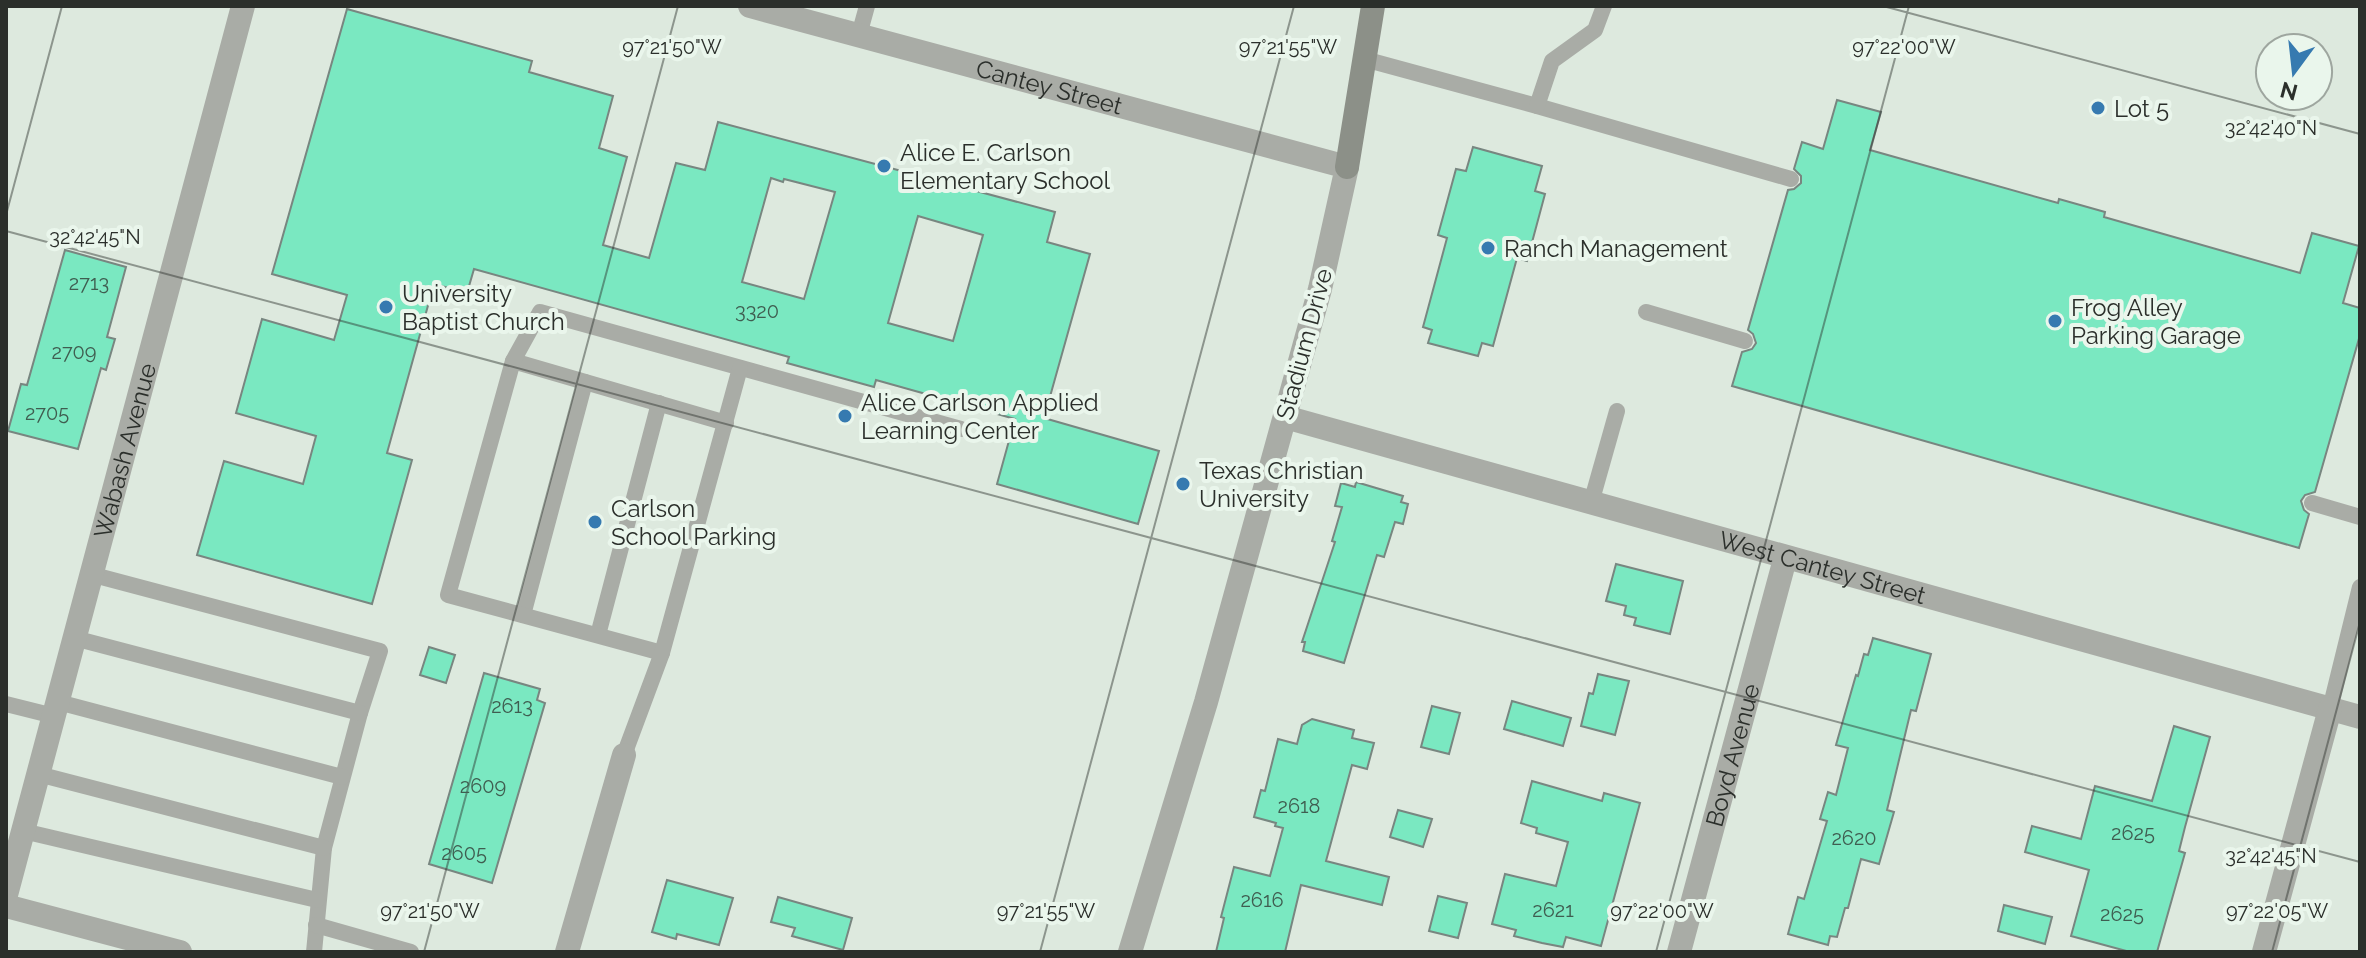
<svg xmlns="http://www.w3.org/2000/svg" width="2366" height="958" font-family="Raleway,sans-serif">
<rect width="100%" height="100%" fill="#dde9de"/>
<g fill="#7ae8c1" stroke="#788680" stroke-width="2" fill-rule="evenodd">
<path d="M347,9L532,61L529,72L613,96L599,148L627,157L603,245L649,258L676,163L705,170L718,122L1055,212L1047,242L1090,254L1044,418L1159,451L1138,524L997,484L1015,419L876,380L874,387L787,363L789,357L474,269L467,293L434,284L387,453L412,460L372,604L197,555L224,461L303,484L316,436L236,413L262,319L334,340L347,295L272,274ZM771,178L783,182L784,179L835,192L804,299L742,282ZM918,216L983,235L953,341L888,323Z"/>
<polygon points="1837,100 1881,112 1870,150 2058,203 2059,199 2105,212 2104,217 2300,273 2312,233 2359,246 2343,303 2360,308 2360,335 2315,492 2305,495 2301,501 2304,510 2309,514 2299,548 1732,386 1742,352 1752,349 1756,343 1753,334 1748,330 1788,190 1794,189 1801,183 1801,176 1794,169 1802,142 1823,149"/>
<polygon points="1473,147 1542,166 1535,191 1545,194 1527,261 1517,258 1493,346 1482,343 1478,356 1428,343 1432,330 1423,327 1447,238 1438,235 1456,169 1466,171"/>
<polygon points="65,250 126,267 107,337 115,339 106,370 101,368 78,449 8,431 21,384 27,385"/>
<polygon points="1356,482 1403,496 1401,502 1408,504 1403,524 1395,522 1384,557 1377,555 1344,663 1303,651 1305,642 1302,642 1335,542 1332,541 1342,507 1335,506 1341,483 1355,487"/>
<polygon points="1616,564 1683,581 1670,634 1634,625 1636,618 1624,615 1626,606 1606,601"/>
<polygon points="1873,638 1931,654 1916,711 1911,710 1887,810 1894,812 1879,864 1861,859 1848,908 1845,908 1837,937 1830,936 1828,945 1788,934 1798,897 1804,899 1827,821 1820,819 1828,792 1836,795 1848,748 1836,745 1856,675 1858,676 1864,654 1868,655"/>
<polygon points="429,647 455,655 446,683 420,675"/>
<polygon points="484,673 540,689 537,700 545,703 492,883 429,864"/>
<polygon points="1598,674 1629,681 1615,735 1581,726 1589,693 1593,694"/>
<polygon points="1512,701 1571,718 1563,746 1504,729"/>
<polygon points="1432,706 1460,713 1449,754 1421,747"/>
<polygon points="1312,719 1354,730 1352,738 1374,743 1367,769 1352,765 1326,861 1389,877 1382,905 1301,885 1285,952 1216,952 1224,918 1221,917 1234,867 1270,876 1283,828 1275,826 1276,823 1254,817 1261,790 1265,791 1278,739 1297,744 1302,725"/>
<polygon points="2174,726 2210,737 2185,827 2179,851 2185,853 2157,952 2130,952 2071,936 2089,870 2025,852 2032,826 2081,839 2095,786 2152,801"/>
<polygon points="1532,781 1602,801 1604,793 1640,803 1601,946 1566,937 1563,947 1542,943 1514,936 1516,930 1492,924 1505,874 1556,886 1568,842 1536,833 1537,828 1521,823"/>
<polygon points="1398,810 1432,819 1423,847 1390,837"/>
<polygon points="667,880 733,898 719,945 677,934 676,939 652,932"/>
<polygon points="1438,896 1467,903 1458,938 1429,931"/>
<polygon points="778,897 852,918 843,950 792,936 795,928 771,922"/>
<polygon points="2004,905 2052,917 2045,944 1998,931"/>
</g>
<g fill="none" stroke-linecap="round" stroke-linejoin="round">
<g stroke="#a9aca6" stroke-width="16">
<polyline points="859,35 867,6"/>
<polyline points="1364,59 1537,106 1791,179"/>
<polyline points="1537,106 1552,61 1595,30 1604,6"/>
<polyline points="1646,312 1745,341"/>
<polyline points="513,361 726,423"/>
<polyline points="1591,503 1617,411"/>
<polyline points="2312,503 2360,517"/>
<polyline points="90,574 380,651 360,713 324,848 314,952"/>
<polyline points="523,615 585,382"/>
<polyline points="598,635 659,403"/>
<polyline points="74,638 360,713"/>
<polyline points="662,653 448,595 513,361 540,312 961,429"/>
<polyline points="58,702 342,777"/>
<polyline points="6,704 54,716"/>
<polyline points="2330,709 2360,587"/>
<polyline points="624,755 662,653 740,368"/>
<polyline points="38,774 324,848"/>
<polyline points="23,831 317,900"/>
<polyline points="316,925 411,952"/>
</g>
<g stroke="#a9aca6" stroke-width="24">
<path id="s1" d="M750,6L1347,167L1320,289L1206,702L1130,952"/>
<path id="s2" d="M1285,417L2360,717"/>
<path id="s3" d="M6,895L243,6"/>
<polyline points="6,906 180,952"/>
<polyline points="567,952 624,755"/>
<path id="s4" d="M1679,952L1785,559"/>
<polyline points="2264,952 2330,709"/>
</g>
<polyline stroke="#8c9088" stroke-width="24" points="1347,167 1373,6"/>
</g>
<path fill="none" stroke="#2b2f2b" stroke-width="2" stroke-opacity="0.45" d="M1883,6L2360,134M6,215L62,6M6,231L2360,862M424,952L678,6M1040,952L1294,6M1656,952L1909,6M2272,952L2360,622"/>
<g fill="#367ab0" stroke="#eaf6ec" stroke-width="3">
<circle cx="2098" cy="108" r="8"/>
<circle cx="884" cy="166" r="8"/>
<circle cx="1488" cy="248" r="8"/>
<circle cx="386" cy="307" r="8"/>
<circle cx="2055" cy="321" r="8"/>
<circle cx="845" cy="416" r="8"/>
<circle cx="1183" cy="484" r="8"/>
<circle cx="595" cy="522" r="8"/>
</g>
<g text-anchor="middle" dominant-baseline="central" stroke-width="8" stroke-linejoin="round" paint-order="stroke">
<g font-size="20" fill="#3f5d50">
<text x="89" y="283">2713</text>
<text x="757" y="311">3320</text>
<text x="74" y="352">2709</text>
<text x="47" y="413">2705</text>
<text x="512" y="706">2613</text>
<text x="483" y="786">2609</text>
<text x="1299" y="806">2618</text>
<text x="2133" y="833">2625</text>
<text x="1854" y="838">2620</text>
<text x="464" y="853">2605</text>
<text x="1262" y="900">2616</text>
<text x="1553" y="910">2621</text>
<text x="2122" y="914">2625</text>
</g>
<g font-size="24" fill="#2b2f2b" stroke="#eaf6ec">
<text stroke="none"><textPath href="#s1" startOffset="310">Cantey Street</textPath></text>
<text transform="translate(1304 344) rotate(-75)">Stadium Drive</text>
<text stroke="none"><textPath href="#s3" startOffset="460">Wabash Avenue</textPath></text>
<text stroke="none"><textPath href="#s2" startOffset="558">West Cantey Street</textPath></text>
<text stroke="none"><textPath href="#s4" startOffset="204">Boyd Avenue</textPath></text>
</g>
<g font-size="24" fill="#2b2f2b" stroke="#eaf6ec" text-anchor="start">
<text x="2114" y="108">Lot 5</text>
<text x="900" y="152">Alice E. Carlson<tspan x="900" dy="28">Elementary School</tspan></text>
<text x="1504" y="248">Ranch Management</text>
<text x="402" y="293">University<tspan x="402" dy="28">Baptist Church</tspan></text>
<text x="2071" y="307">Frog Alley<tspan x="2071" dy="28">Parking Garage</tspan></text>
<text x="861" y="402">Alice Carlson Applied<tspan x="861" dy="28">Learning Center</tspan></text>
<text x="1199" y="470">Texas Christian<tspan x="1199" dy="28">University</tspan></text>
<text x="611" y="508">Carlson<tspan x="611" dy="28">School Parking</tspan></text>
</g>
</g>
<g font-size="20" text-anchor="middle" fill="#2b2f2b" stroke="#eaf6ec" stroke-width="8" stroke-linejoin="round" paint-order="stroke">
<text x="672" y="54">97°21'50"W</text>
<text x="1288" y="54">97°21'55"W</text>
<text x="1904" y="54">97°22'00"W</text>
<text x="2271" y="135">32°42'40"N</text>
<text x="95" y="244">32°42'45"N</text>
<text x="2271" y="863">32°42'45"N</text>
<text x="430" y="918">97°21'50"W</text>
<text x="1046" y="918">97°21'55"W</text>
<text x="1662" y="918">97°22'00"W</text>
<text x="2277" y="918">97°22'05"W</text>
</g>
<rect width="2366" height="958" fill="none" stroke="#2b2f2b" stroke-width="16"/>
<g transform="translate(2294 72) rotate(195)"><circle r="38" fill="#eaf6ec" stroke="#9ea69f" stroke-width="2"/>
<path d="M0-6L14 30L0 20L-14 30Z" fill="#367ab0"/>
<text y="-12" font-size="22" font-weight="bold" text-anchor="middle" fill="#2b2f2b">N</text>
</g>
</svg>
